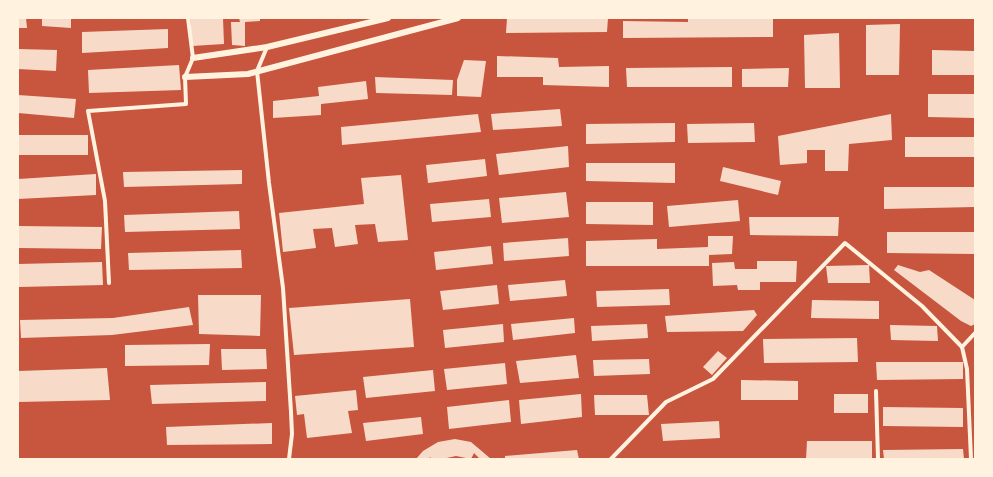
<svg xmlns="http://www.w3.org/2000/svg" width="993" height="477" font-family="'PT Sans Narrow',sans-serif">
<rect width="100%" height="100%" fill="#c8553d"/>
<g fill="#f7dbc8">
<polygon points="18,18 26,18 27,28 18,28"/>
<polygon points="42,18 71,18 71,28 42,26"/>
<polygon points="190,18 223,18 224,44 192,46"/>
<polygon points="239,18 260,18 260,21 245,22 245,46 232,45 231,22 240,22"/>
<polygon points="507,18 608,18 607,32 506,33"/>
<polygon points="688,18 773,18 773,37 623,38 623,21 688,22"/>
<polygon points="900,24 899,75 866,75 866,25"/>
<polygon points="168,29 168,48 82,53 82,32"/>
<polygon points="839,33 840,88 805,88 804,35"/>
<polygon points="18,49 57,50 56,71 18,69"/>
<polygon points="932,50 975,51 975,75 932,75"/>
<polygon points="497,56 558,58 559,67 609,66 609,87 543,85 543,77 497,77"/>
<polygon points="464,60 486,61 481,97 457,96 457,80"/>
<polygon points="179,65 181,90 89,93 88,70"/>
<polygon points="732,67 732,87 627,87 626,68"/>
<polygon points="789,68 788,87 742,87 742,69"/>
<polygon points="375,77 453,80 452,95 376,93"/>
<polygon points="366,81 368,99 321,104 321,115 273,118 273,101 319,96 318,87"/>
<polygon points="928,94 975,94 975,118 928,117"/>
<polygon points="18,95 76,99 74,118 18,113"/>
<polygon points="560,109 562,126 493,130 491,114"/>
<polygon points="478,114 481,132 342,145 341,127"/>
<polygon points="891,114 892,140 849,144 848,171 825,171 825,150 807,150 807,163 780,165 778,136"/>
<polygon points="675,123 675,142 586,144 586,124"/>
<polygon points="754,123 755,142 688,143 687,124"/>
<rect x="18" y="135" width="70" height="20"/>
<rect x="905" y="137" width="70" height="20"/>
<polygon points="568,146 569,167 499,175 496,154"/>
<polygon points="485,159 487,176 428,183 426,165"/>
<polygon points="586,163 675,163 675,183 586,181"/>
<polygon points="723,167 781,181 778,195 720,181"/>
<polygon points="242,170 242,184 124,187 123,172"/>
<polygon points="96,174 96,195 18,199 18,179"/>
<polygon points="401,175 408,240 378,242 375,224 355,225 358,244 335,247 332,228 313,229 316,248 283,252 279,213 364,204 361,178"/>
<polygon points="884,187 975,187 975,207 884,209"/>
<polygon points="566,192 569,217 502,223 499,198"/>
<polygon points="489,199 491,217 432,222 430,204"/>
<polygon points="738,200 740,221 669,227 667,206"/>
<polygon points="586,202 653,202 653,225 586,224"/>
<polygon points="239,211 240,229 125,232 124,215"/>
<polygon points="749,217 839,217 838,236 750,235"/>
<polygon points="18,226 102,227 101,249 18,248"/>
<polygon points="887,232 975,232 975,254 887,253"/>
<polygon points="708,236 733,236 732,254 709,255 709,266 586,266 586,241 657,239 657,249 708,247"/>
<polygon points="568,238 569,256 504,261 503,243"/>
<polygon points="491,246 493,264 436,270 434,252"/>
<polygon points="241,250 242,268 129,270 128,253"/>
<polygon points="757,261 797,261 796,282 760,282 760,290 738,290 737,285 713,286 712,263 734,262 735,269 757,269"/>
<polygon points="102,262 103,285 19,287 18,264"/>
<polygon points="869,265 870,283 828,283 826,266"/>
<polygon points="898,265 920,272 929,270 975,300 975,324 971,326 961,321 894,270"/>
<polygon points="565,280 567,296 510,301 508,285"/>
<polygon points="497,285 499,304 443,310 440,291"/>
<polygon points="669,289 670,305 597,307 596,291"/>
<polygon points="198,295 261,295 260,336 199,334"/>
<polygon points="410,299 414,347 294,355 289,308"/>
<polygon points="812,300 879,301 879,319 811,318"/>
<polygon points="189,307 193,325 112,335 21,338 20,320 113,318"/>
<polygon points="754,310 757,315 743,331 667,332 665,316"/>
<polygon points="574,318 575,333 513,340 511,324"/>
<polygon points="503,324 504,342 445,348 443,330"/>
<polygon points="647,324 648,338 592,341 591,326"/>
<polygon points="890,325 937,326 938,341 891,340"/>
<polygon points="857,338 858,362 764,363 763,339"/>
<polygon points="210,344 209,365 125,366 125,345"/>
<polygon points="221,349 266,349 267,369 222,370"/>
<polygon points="718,351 727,358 712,375 703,367"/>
<polygon points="576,355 579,378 520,383 516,361"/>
<polygon points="649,359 650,374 594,376 593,360"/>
<polygon points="876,362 963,362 963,379 877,380"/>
<polygon points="505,363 507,384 447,390 444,369"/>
<polygon points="107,368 110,400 18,402 18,371"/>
<polygon points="433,370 435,391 366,398 363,377"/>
<polygon points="741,380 798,381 798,400 741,400"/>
<polygon points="266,382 266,401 152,404 150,385"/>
<polygon points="356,390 358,410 348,411 352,433 307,438 304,414 297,415 295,396"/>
<polygon points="581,394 582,417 521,424 519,400"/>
<rect x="834" y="394" width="34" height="19"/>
<polygon points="594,395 647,395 649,415 595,415"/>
<polygon points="509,400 511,422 449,429 447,407"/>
<polygon points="883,407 963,408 963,427 883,426"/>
<polygon points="421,417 423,434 366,441 363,423"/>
<polygon points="719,421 720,438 663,441 661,424"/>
<polygon points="272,423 272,444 167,445 166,427"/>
<polygon points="455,439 471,442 491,459 480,459 474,453 471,459 456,456 442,459 432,459 430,457 429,459 416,459 423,451 438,442"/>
<polygon points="807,441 872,441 872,459 806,459"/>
<polygon points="963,449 964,459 884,459 883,450"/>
<polygon points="577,450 579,459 505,459 505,456"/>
</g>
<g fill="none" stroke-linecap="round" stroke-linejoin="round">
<g stroke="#fff3e0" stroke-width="4">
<polyline points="267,47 257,71 269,183 283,288 291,412 292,434 289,459"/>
<polyline points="109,283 105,201 88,111 186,104 185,77 193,58 188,18"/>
<polyline points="962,347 975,333"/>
<polyline points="876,391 878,459"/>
<polyline points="611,459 666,402 713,379 845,243 922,306 962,347 967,369 971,459"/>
</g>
<g stroke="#fff3e0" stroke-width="6">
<polyline points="193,58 267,47 388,18"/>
<polyline points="185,77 248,74 458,18"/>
</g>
</g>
<rect width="993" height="477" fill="none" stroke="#fff3e0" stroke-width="38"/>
</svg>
